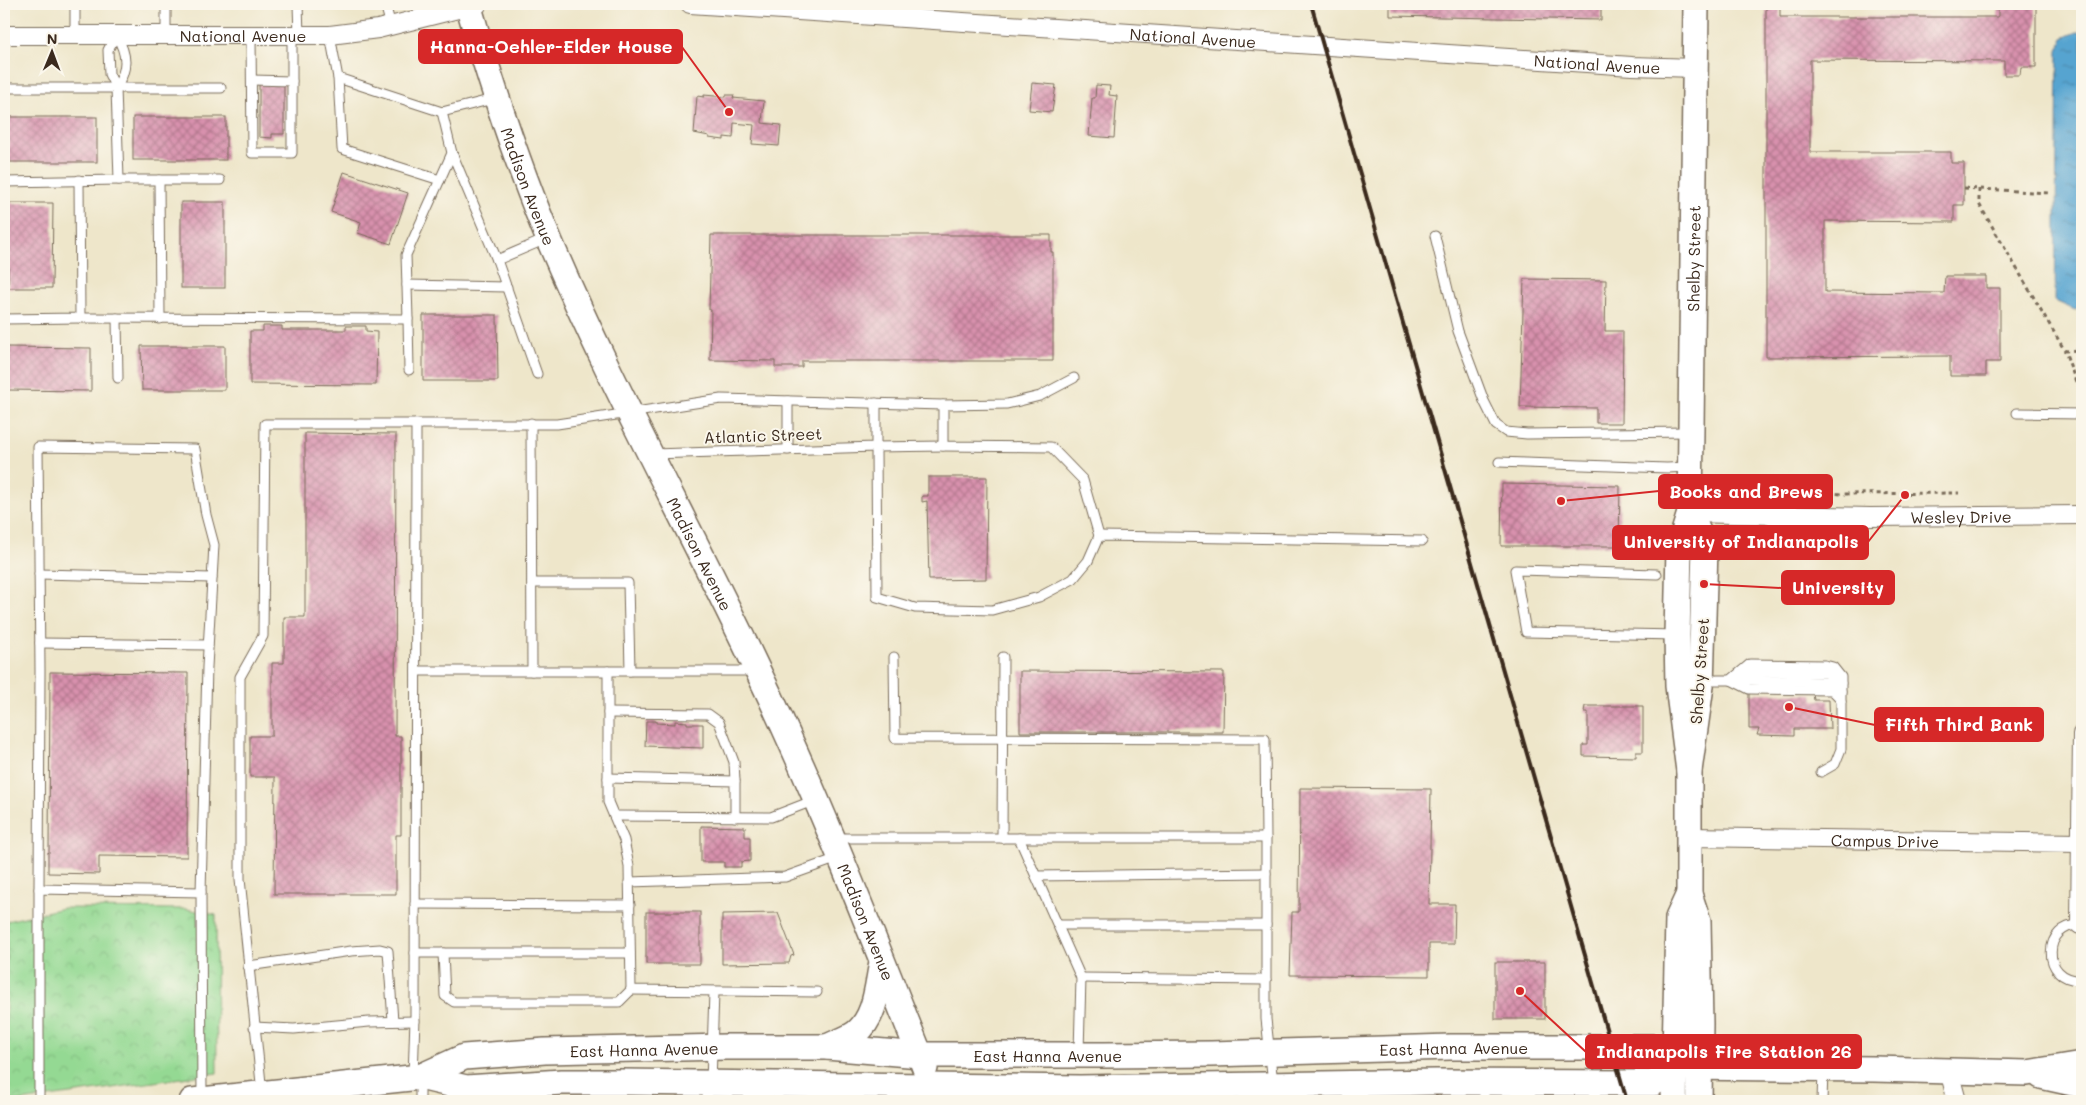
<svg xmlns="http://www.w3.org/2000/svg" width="2086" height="1105" font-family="Mali,sans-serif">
<defs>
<pattern id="park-crowns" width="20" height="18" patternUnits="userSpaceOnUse" patternTransform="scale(1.25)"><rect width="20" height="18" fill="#94d993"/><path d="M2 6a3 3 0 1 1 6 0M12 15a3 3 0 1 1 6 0" fill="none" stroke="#80ba7e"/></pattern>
<pattern id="water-ripples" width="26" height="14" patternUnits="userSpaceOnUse" patternTransform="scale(1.25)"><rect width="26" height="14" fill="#57a4d0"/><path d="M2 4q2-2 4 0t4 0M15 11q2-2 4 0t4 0" fill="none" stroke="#4986a8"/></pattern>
<pattern id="building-cross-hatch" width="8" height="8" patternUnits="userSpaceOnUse" patternTransform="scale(1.25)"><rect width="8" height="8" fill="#d891ad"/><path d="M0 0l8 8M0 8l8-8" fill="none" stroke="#b0778c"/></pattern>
</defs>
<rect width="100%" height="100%" fill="#fbf7ec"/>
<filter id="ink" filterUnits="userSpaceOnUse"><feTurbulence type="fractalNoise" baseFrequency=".02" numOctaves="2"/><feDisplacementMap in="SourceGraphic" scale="10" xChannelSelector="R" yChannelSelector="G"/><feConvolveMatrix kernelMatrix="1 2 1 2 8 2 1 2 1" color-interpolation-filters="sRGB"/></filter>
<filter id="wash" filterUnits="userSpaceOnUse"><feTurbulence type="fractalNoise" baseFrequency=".0096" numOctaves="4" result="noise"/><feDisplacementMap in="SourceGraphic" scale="20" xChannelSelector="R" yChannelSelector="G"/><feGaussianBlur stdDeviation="1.12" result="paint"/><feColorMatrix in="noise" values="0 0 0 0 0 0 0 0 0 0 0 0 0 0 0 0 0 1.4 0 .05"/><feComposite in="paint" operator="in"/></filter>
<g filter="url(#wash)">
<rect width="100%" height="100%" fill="#eee6ca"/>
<polygon fill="url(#park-crowns)" stroke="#688258" points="63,908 187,909 216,915 217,1073 21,1101 5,1101 7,921"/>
<polygon fill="url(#water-ripples)" stroke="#496777" points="2077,32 2082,32 2082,308 2075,310 2055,301 2058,50 2063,38"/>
<g id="blocks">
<g fill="url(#building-cross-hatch)">
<polygon points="1390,4 1601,4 1601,20 1390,16"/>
<polygon points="1766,4 1780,4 1780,17 1998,17 1998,4 2036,5 2036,67 2021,67 2020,75 2004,75 2004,61 1810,60 1810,152 1951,152 1951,163 1964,163 1964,205 1954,205 1954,222 1825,221 1825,292 1944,293 1945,276 1986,276 1986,288 2000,288 2000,362 1986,362 1986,376 1950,376 1950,356 1766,357"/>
<polygon points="1032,83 1056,85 1052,112 1029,110"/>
<polygon points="259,84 284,84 284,134 272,134 272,138 259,137"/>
<polygon points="1096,85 1110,86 1109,95 1117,96 1114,138 1089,136 1092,98 1095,98"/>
<polygon points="704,95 726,97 726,95 734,95 733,98 764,101 762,123 781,125 779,146 752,144 754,125 734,123 733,138 724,137 724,140 709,138 709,136 694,133 697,96 704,97"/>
<rect x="8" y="117" width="89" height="45"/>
<rect x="133" y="117" width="93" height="43"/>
<polygon points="344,172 408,193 391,244 358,233 361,222 331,212"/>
<rect x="181" y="202" width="44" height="86"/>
<polygon points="9,203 53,203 52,288 8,288"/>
<polygon points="711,235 1051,235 1051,252 1053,252 1053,361 802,361 802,367 775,367 775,361 710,360 711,310 709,310"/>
<polygon points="1524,279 1606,280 1605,331 1623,331 1622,423 1596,423 1596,408 1520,407"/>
<polygon points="423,315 497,315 498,381 423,381"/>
<polygon points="263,326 282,326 282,330 346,330 346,326 366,326 366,331 377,332 376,385 250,384 250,331 263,331"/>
<polygon points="141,346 225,346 225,390 142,390"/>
<polygon points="7,347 91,348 91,391 6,390"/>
<polygon points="305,433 396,434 395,736 401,736 401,835 396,835 396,894 274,894 275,777 250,777 250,736 272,736 272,663 284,663 284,617 305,617"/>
<polygon points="928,477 987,477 986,579 929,580 927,501 922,502 922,496 928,496"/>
<polygon points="1502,484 1620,486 1619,546 1501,546"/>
<polygon points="1020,671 1224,672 1223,732 1020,732"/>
<polygon points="50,672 188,673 187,857 99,856 99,874 48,873 48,852 49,853"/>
<polygon points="1749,693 1813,694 1814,700 1829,700 1830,729 1794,729 1794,736 1757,735 1759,729 1749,729"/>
<polygon points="1585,706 1643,706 1643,752 1636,752 1636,757 1583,756 1583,745 1588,745 1588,712 1584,712"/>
<polygon points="646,721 656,721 656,723 675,724 675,721 687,722 687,724 703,724 703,748 645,746"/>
<polygon points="1300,788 1431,789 1429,904 1455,904 1454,944 1429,944 1429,976 1290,975 1292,912 1299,912"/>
<polygon points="701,826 745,827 745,837 750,837 750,861 741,862 741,867 724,867 724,862 701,862"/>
<rect x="646" y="912" width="54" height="52"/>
<polygon points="778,913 794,955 791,956 789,963 722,964 722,914"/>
<rect x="1495" y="962" width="50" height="57"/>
</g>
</g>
</g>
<g filter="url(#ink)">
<use href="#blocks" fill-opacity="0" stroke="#7a6c5a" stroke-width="1"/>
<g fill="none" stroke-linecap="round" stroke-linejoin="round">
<defs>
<g id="lane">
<polyline points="75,4 75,35"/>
<polyline points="166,4 166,35"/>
<polyline points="298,4 299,36"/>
<polyline points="385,4 391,26"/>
<polyline points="330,35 338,78 442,112"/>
<polyline points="251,36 252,153 292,153 292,35"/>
<polyline points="338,78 342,149 440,180"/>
<polyline points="252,80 292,81"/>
<polyline points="4,88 221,88"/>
<path d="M116,88C128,69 128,55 116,35"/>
<polyline points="452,153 497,260"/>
<polyline points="119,180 220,180"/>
<polyline points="159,180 160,319"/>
<polyline points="4,182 119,180 116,88 109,74 108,50 116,35"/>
<polyline points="1435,236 1458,331 1484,401 1496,425 1506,432 1527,434 1688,432"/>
<polyline points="407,285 507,287"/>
<polyline points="80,318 408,319 406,255 452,153 442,112 497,98"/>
<polyline points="117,318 118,378"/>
<polyline points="4,319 80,318 79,180"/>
<polyline points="408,319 409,370"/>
<polyline points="537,374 497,260 546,239"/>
<polyline points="943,405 943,446 1051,447 1083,480 1099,536"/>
<polyline points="2017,413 2082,414"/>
<polyline points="531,423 532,671"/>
<polyline points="943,446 876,447 877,597 915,608 992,610 1039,597 1073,579 1088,561 1099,536 1422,541"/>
<polyline points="788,450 788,401"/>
<polyline points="653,454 876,447 876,403"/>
<polyline points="1499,462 1667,468 1688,467"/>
<polyline points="39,574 212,578"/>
<polyline points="1657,574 1515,570 1526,632 1677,635"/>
<polyline points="532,583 628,583 630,671"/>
<polyline points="40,643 208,645"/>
<polyline points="894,657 895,738 1265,739 1266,838"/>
<polyline points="416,671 755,671"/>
<polyline points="608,671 608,802 624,840 629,866 631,990 817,992"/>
<polyline points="1738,677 1750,672 1825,673 1832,675 1841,683"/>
<polyline points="1702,680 1731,680 1750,664 1825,665 1833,667 1841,677 1841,749 1835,764 1821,772"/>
<polyline points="1731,680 1749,689 1832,690 1839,697 1841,701"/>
<polyline points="1736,680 1829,682 1838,687 1841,691"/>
<polyline points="608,713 708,714 719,722 734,762 735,781"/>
<polyline points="608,778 735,781 735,817"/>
<polyline points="614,816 771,817 815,800"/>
<polyline points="834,838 1266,838 1266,1019 1273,1083"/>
<polyline points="1002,838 1003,657"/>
<polyline points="1019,838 1081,978 1079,1052"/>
<polyline points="1036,876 1266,873"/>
<polyline points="629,882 785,877 838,858"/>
<polyline points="39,889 40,670 38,447 195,449 206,515 214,545 207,667 201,892"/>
<polyline points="415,904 630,905"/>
<polyline points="1058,925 1266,925"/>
<path d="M2082,925C2042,922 2040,982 2082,980"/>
<polyline points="415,953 630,953"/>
<polyline points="443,953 445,996 454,1002 619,1002 631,990"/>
<polyline points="248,966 351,951 380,949 388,951 393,1021"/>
<polyline points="1081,978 1266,980"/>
<polyline points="254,1027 294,1029 369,1022 415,1021"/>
<polyline points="413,1077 415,1018 416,424"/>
<polyline points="420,1079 420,1101"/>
<polyline points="1484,1084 1484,1101"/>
<polyline points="775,1086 779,1101"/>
<polyline points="262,1093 240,879 240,677 263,636 265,424 557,424 721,399 943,405 1007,404 1040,396 1074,378"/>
<polyline points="39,1101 39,889 201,892 202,1099"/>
<polyline points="706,1101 711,1083 714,992"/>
<polyline points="1822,1101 1823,1071"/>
</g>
<g id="street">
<path id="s1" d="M690,4L1632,66L1695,68"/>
<path id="s2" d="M4,35H330L378,29L478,4"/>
<path id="s3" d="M1690,513L1870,517L2082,515"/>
<path id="s4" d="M1689,837L2082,843"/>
<polyline points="2080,925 2082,734"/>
<polyline points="1949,1071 1957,1101"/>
</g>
<g id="secondary">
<path id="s5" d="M468,4C490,80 515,157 545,230C608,381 688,523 758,671C820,800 872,935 925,1068"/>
<polyline points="1690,513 1705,548 1701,686 1689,771 1689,894 1698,921 1700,1024 1699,1101"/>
<path id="s6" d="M1689,771L1678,686L1677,635L1679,548L1690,513L1696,4"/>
<path d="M827,1047C837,1042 848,1039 856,1033C876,1017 877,986 882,963"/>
<polyline points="2041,1076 2082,1085"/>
<polyline points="420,1077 466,1088 562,1082 622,1082 1080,1088 1436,1082 1647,1083 1654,1083 1674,1067 1874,1069 2027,1073 2082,1064"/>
<path id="s7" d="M192,1101L420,1077L464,1057L545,1051L726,1047H827L920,1055H1104L1211,1054L1451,1047H1653L1674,1067"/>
<polyline points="1674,1101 1678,918 1689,894"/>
</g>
</defs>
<use href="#lane" stroke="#7a6c5a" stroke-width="11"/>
<use href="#street" stroke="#7a6c5a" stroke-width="20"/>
<use href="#secondary" stroke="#7a6c5a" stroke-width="28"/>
<g stroke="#7a6c5a" stroke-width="3" stroke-dasharray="4 4" stroke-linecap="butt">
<polyline points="1964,188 2050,193"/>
<polyline points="1979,189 1979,204 2065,351"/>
<polyline points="2076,382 2065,351 2082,350"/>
<polyline points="1725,485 1842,494 1959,493"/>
</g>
<use href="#lane" stroke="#fff" stroke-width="9"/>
<use href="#street" stroke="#fff" stroke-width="18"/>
<use href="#secondary" stroke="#fff" stroke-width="25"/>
<polyline stroke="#3b2a1e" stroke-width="4" points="1311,4 1627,1101"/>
</g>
</g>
<g text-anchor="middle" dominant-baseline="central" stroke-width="4" stroke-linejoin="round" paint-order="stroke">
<g font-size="16" fill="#3b2a1e" stroke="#fbf7ec">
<text stroke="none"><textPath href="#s2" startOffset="239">National Avenue</textPath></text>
<text stroke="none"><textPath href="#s1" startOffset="504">National Avenue</textPath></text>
<text stroke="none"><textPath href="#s1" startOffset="909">National Avenue</textPath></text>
<text stroke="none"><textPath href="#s5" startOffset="192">Madison Avenue</textPath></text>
<text stroke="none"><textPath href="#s6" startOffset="515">Shelby Street</textPath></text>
<text transform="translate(763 435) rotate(-2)">Atlantic Street</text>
<text stroke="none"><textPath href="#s3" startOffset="271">Wesley Drive</textPath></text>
<text stroke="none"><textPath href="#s5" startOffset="598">Madison Avenue</textPath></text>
<text transform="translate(1699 671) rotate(-86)">Shelby Street</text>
<text stroke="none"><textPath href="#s4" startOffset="196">Campus Drive</textPath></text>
<text stroke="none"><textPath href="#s5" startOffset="1002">Madison Avenue</textPath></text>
<text stroke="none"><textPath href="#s7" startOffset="1268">East Hanna Avenue</textPath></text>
<text stroke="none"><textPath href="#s7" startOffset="458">East Hanna Avenue</textPath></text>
<text stroke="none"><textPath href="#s7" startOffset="862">East Hanna Avenue</textPath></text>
</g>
</g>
<path fill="none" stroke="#d62828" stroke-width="2" d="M729 112L682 47M1561 501L1659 491M1905 495L1868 542M1704 584L1782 588M1789 707L1875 725M1520 991L1586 1052"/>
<g fill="#d62828" stroke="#fbf7ec" stroke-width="2">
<circle cx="729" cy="112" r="5"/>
<circle cx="1561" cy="501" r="5"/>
<circle cx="1905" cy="495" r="5"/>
<circle cx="1704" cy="584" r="5"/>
<circle cx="1789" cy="707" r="5"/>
<circle cx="1520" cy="991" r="5"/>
</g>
<g fill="#d62828" stroke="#d62828" stroke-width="2">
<rect x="419" y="30" width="263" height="33" rx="5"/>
<rect x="1659" y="475" width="173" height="33" rx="5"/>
<rect x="1613" y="526" width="255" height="33" rx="5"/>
<rect x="1782" y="571" width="112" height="33" rx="5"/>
<rect x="1875" y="708" width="168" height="33" rx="5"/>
<rect x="1586" y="1035" width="275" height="33" rx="5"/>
</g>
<g font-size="18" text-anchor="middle" font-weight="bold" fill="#fff">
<text x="551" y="53">Hanna-Oehler-Elder House</text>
<text x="1746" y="498">Books and Brews</text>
<text x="1741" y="548">University of Indianapolis</text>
<text x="1838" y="594">University</text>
<text x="1959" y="731">Fifth Third Bank</text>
<text x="1724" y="1058">Indianapolis Fire Station 26</text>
</g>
<rect width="2086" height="1105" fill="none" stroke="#fbf7ec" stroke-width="20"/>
<g transform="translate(52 52) rotate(1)" stroke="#fbf7ec" stroke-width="4" paint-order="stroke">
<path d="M0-4L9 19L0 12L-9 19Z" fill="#3b2a1e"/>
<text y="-8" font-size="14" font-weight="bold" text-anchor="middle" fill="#3b2a1e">N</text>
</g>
</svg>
